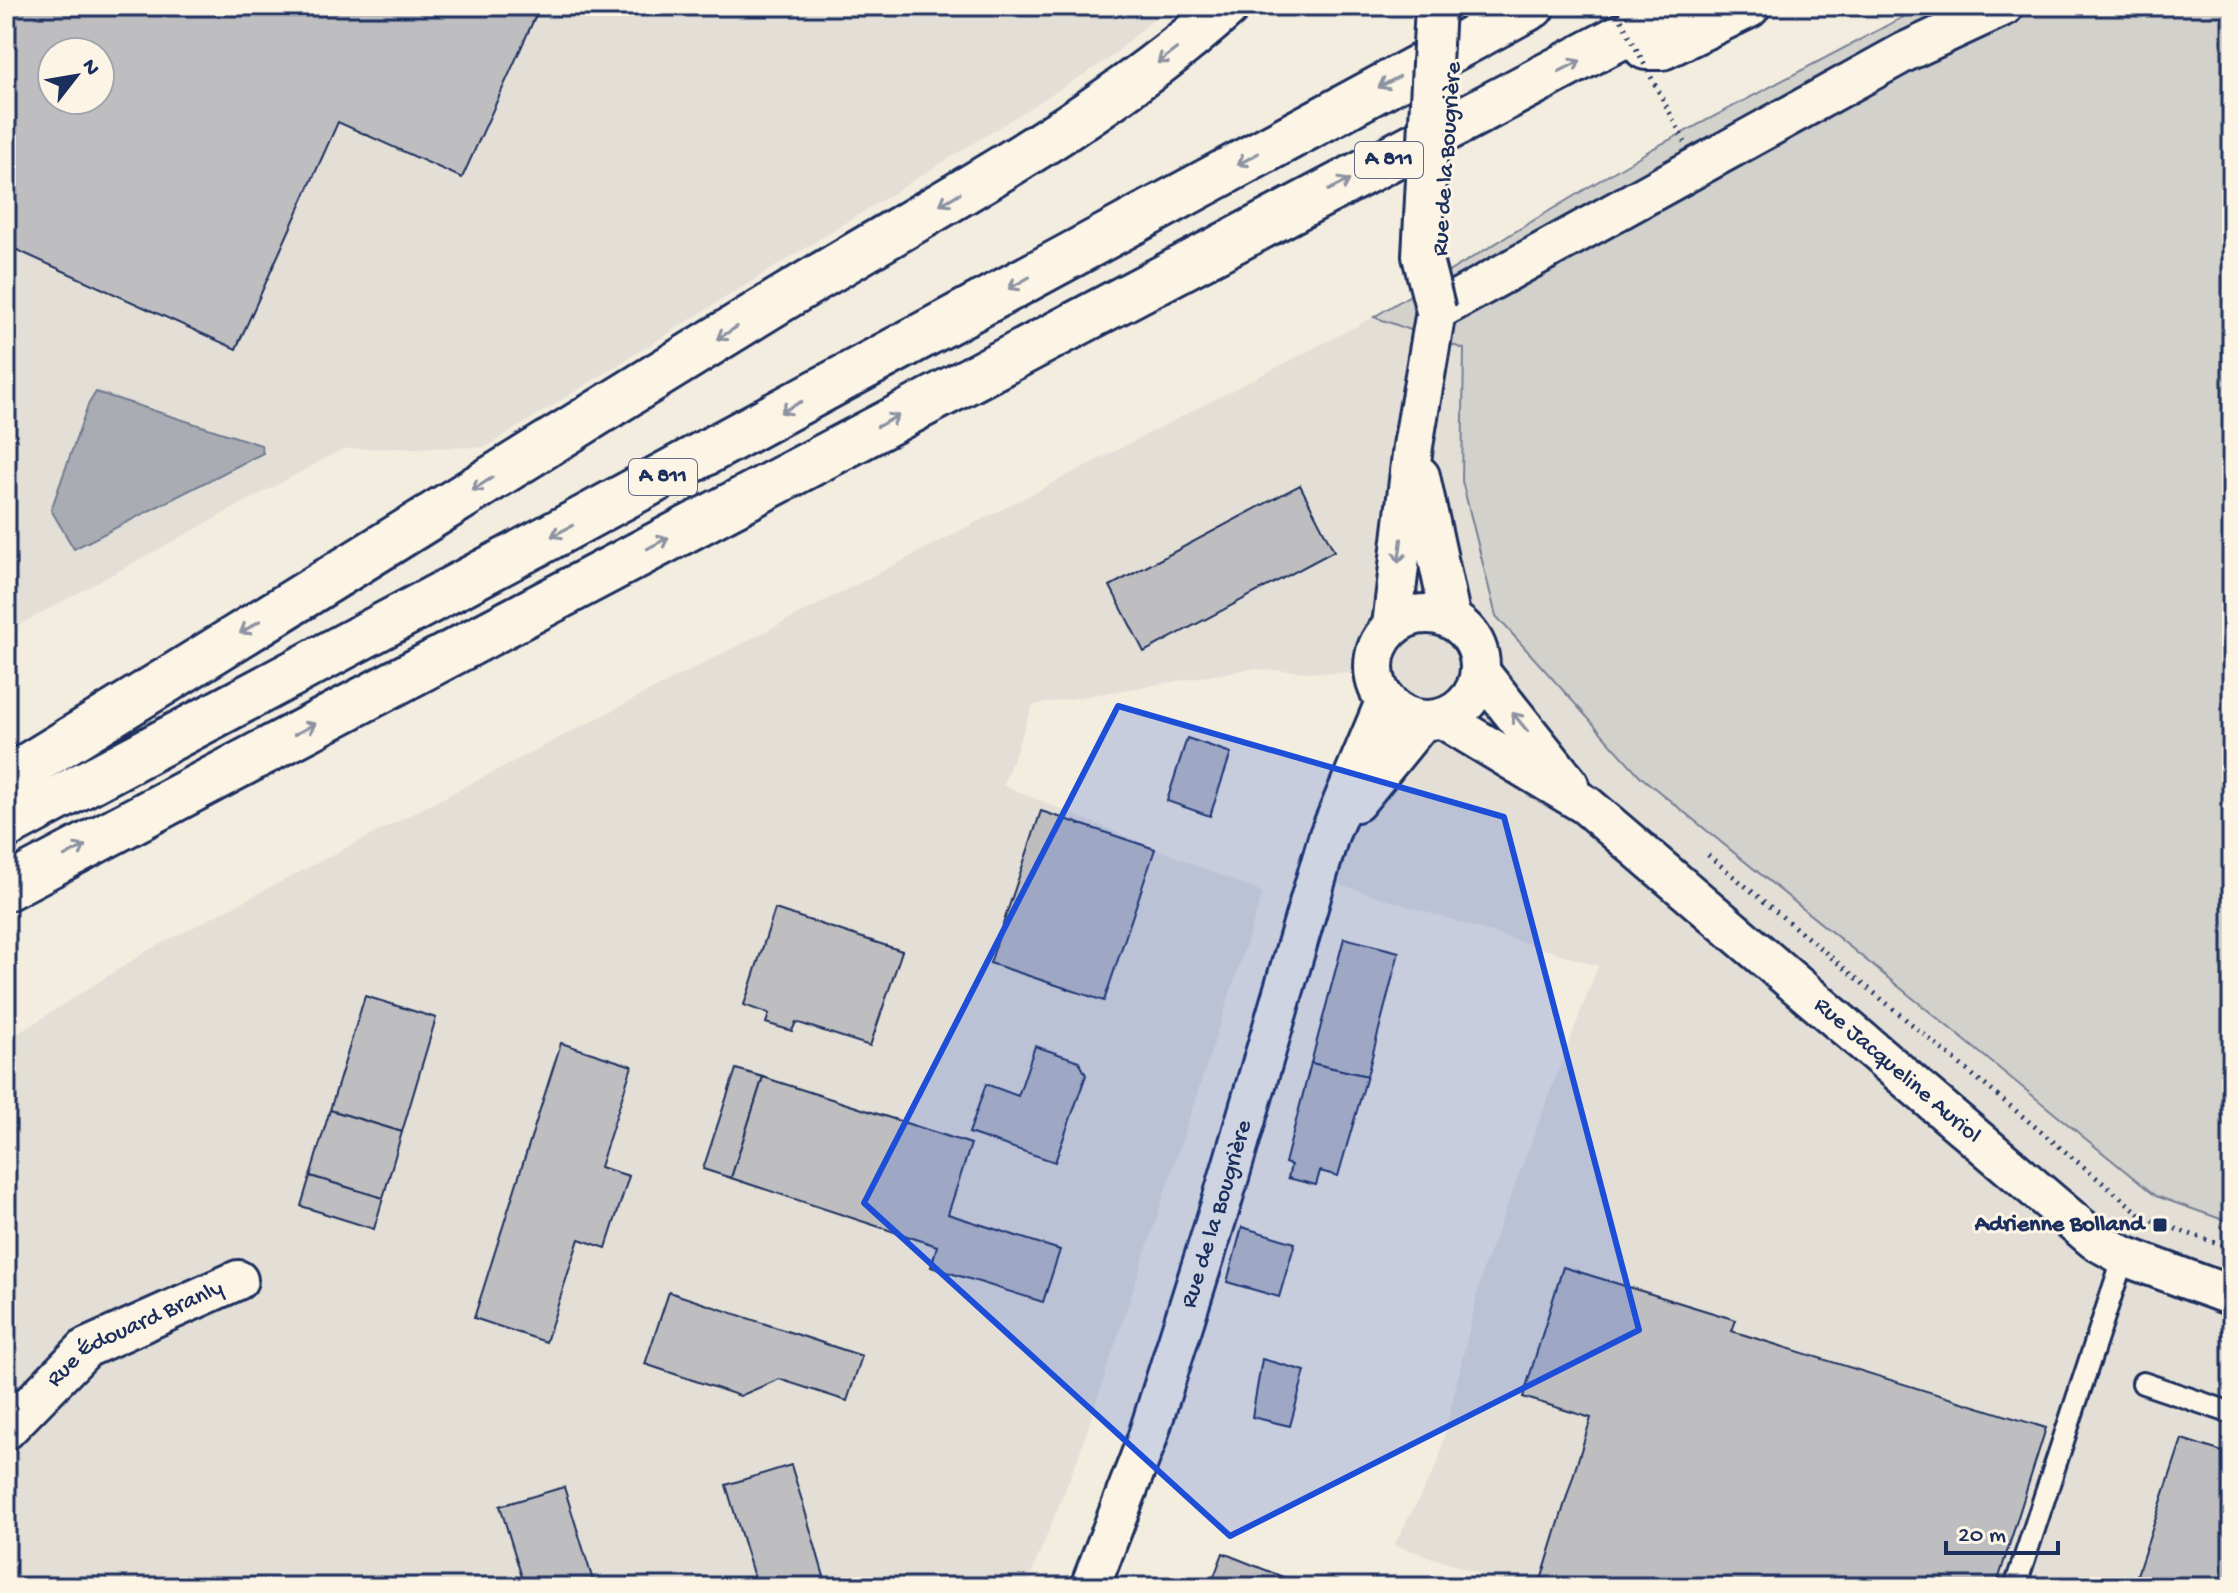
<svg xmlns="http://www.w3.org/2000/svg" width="2238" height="1593" font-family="'Gochi Hand',sans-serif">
<rect width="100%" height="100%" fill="#f3ede0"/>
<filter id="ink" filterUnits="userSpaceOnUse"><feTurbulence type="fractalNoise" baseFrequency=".0125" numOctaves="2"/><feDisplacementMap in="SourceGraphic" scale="16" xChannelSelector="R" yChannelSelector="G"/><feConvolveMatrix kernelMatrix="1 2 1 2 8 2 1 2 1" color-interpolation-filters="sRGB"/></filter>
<g filter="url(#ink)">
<g fill="#e3dfd6" fill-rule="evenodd">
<path d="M6,6H1168L1110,58L486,447L343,449L6,632ZM52,52H100V100H52Z"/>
<polygon points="1374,317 1464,349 1462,481 1496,616 1641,777 2156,1196 2232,1223 2232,1587 1497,1587 1499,1580 1394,1545 1438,1463 1483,1269 1598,966 1322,879 1375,675 1250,669 1033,705 1003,785 1263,893 1078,1458 1026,1587 6,1587 6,1041 147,951"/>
</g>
<polygon fill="#d3d1cc" stroke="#778095" stroke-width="2" points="1924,6 2232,6 2232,1223 2156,1196 1641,777 1496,616 1462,481 1464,349 1374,317 1650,150"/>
<polygon fill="#a9acb3" stroke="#707a91" stroke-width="2" points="96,392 261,445 263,453 74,549 51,510 88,405"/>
<g fill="#bebec0" stroke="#1b2f5e" stroke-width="2" fill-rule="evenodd">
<path d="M6,6H540L462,178L338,122L236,349L6,245ZM52,52H100V100H52Z"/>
<polygon points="1300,485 1334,551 1144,652 1110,586"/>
<polygon points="1187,738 1231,753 1210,816 1167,801"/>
<polygon points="1041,811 1155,849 1104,1001 990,963"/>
<polygon points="775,909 902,951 870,1046 796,1022 792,1031 766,1023 769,1014 744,1005"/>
<polygon points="1344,938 1399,952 1367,1076 1311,1063"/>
<polygon points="365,996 436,1018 402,1132 330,1110"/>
<polygon points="561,1043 632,1066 600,1167 629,1176 606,1248 579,1239 546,1342 474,1318"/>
<polygon points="1035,1046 1079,1061 1086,1075 1055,1162 969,1133 986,1084 1018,1096"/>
<polygon points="1311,1063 1367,1076 1338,1176 1320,1171 1316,1185 1288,1178 1291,1165 1285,1163"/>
<polygon points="736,1069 763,1077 731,1178 703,1169"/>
<polygon points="763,1077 971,1144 948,1214 1060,1250 1043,1302 931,1267 937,1246 731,1178"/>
<polygon points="330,1110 402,1132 383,1198 310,1176"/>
<polygon points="310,1176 383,1198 374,1229 301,1206"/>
<polygon points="1242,1227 1295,1243 1279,1297 1227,1282"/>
<polygon points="1563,1267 1736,1320 1732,1331 2046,1428 1996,1587 1539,1587 1591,1418 1523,1397"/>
<polygon points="669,1292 862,1356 847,1401 779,1379 740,1396 645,1364"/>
<polygon points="1262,1359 1305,1371 1290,1426 1252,1417"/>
<polygon points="2182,1439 2232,1455 2232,1587 2133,1587"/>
<polygon points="791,1465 803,1504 827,1587 757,1587 726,1485"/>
<polygon points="564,1487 595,1587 525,1587 500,1506"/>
<polygon points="1223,1553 1308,1587 1210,1587"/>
</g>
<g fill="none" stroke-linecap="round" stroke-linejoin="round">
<defs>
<g id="service">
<polyline points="2143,1383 2232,1413"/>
<polyline points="2015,1587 2124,1256"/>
</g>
<g id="minor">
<polyline points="1420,476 1451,619"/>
<circle cx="1427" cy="667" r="53"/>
<polyline points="1392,626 1413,446 1436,311 1905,52 2004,6"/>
<polyline points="1480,672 1569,784"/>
<path id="s1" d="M1443,719L1586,805L2095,1240L2124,1256L2232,1296"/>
<polyline points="1356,802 1422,721"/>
<path id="s2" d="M6,1430L86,1348L238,1280"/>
<path id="s3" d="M1090,1587L1146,1442L1222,1201L1329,835L1385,702"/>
</g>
<g id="motorway">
<polyline points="1646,47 1662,47 1747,6"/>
<path d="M6,779C263,623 516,462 772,305C926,210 1092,128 1227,6"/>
<polyline points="6,826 546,539 1532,6"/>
<polyline points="6,888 1679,6"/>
</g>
</defs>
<use href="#service" stroke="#1b2f5e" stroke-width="26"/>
<use href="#minor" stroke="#1b2f5e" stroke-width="44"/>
<use href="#motorway" stroke="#1b2f5e" stroke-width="50"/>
<polyline stroke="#1b2f5e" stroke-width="5" stroke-dasharray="2 6" stroke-linecap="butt" points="1708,855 2145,1218 2232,1249"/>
<use href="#service" stroke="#fcf5e5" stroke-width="20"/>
<use href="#minor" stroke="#fcf5e5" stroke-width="38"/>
<use href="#motorway" stroke="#fcf5e5" stroke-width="44"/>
<defs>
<polyline id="minor-bridge" points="1435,6 1422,256 1436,311"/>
</defs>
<use href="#minor-bridge" stroke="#1b2f5e" stroke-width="44" stroke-linecap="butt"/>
<polyline stroke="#1b2f5e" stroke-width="5" stroke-dasharray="2 6" stroke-linecap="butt" points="1614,6 1685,142"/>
<use href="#minor-bridge" stroke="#fcf5e5" stroke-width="38"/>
</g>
<defs><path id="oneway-shaft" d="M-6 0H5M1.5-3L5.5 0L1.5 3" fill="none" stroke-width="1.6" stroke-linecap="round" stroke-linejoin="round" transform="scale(2)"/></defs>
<g stroke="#8c92a2">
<use href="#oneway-shaft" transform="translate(1167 56) rotate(143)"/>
<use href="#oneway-shaft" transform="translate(1570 66) rotate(-27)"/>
<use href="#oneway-shaft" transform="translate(1389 82) rotate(152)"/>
<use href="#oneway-shaft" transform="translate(1248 159) rotate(151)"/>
<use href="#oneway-shaft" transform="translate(1339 185) rotate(-27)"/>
<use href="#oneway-shaft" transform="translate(950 199) rotate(149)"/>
<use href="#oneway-shaft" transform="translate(1019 283) rotate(151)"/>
<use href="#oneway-shaft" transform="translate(727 333) rotate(148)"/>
<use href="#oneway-shaft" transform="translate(791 407) rotate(152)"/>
<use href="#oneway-shaft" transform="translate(888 421) rotate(-28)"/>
<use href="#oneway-shaft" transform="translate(482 484) rotate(148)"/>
<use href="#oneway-shaft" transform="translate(562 531) rotate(152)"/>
<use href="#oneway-shaft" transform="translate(658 543) rotate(-28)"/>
<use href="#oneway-shaft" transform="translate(1400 551) rotate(97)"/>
<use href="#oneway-shaft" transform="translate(250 627) rotate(148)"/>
<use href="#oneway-shaft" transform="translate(1520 722) rotate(-129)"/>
<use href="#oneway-shaft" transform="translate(305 729) rotate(-28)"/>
<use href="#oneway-shaft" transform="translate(75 851) rotate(-28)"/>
</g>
</g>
<path fill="#1d4ed8" fill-opacity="0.2" stroke="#1d4ed8" stroke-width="6" stroke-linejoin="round" d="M1118,706L1504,817L1639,1330L1230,1536L864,1203Z"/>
<rect fill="#1b2f5e" stroke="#fcf5e5" stroke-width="3" x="2152" y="1217" width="16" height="16" rx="4"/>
<g text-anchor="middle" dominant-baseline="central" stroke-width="6" stroke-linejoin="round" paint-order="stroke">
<g fill="#fcf5e5" stroke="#5e6a86" stroke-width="2">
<rect x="1355" y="142" width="68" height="36" rx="6"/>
<rect x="629" y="459" width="68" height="36" rx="6"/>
</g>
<g font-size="22" font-weight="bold" fill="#1b2f5e">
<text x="1389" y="160">A 811</text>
<text x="663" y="477">A 811</text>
</g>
<g font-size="24" fill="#1b2f5e" stroke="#fcf5e5">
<text transform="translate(1448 159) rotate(-86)">Rue de la Bougrière</text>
<text stroke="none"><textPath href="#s1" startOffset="576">Rue Jacqueline Auriol</textPath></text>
<text stroke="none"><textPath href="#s3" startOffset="394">Rue de la Bougrière</textPath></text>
<text stroke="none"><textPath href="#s2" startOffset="164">Rue Édouard Branly</textPath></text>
</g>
<g font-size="24" font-weight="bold" fill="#1b2f5e" stroke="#fcf5e5" text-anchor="end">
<text x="2144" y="1225">Adrienne Bolland</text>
</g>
</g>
<rect width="2238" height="1593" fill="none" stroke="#fcf5e5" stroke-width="32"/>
<rect x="16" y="16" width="2206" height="1561" fill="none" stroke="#1b2f5e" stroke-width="3" filter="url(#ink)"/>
<g transform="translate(76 76) rotate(59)"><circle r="38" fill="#fcf5e5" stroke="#a2a6af" stroke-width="2"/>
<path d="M0-6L14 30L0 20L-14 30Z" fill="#1b2f5e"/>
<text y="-12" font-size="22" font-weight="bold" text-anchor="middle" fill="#1b2f5e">N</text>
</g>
<path d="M1946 1541v12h112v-12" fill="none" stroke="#1b2f5e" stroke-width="4"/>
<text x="1958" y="1541" font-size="24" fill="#1b2f5e" stroke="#fcf5e5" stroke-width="6" paint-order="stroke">20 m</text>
</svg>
